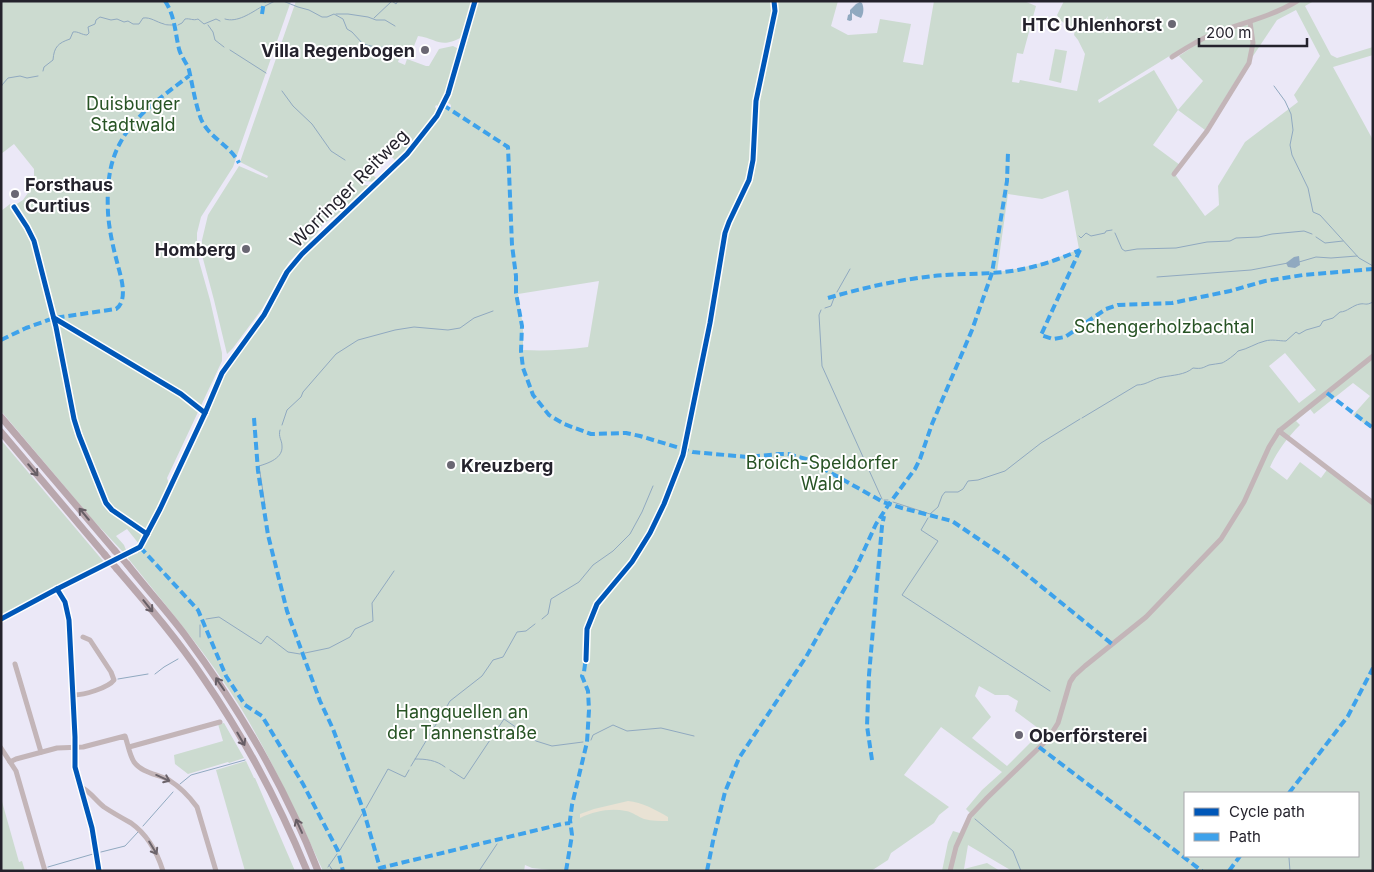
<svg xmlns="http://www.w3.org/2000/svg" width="1374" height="872" font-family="Inter,sans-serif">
<rect width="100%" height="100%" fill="#ebe8f7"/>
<g fill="#ccdbd0" fill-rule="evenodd">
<polygon points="1,1 291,1 233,167 201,217 197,233 197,254 210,300 222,353 222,361 167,478 169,484 140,548 139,544 127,529 116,536 124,545 126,550 123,552 92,519 1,411 1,211 10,204 12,207 23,200 30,190 34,178 34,169 14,144 1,154"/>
<path d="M296,1H472L462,37C440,49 438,39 418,36L414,46L407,50H402L398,62L405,65L407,59L426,66H429L439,49L453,46L459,49L442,102L440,107L436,105L435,107L437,110V112L402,155L374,182L365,181L364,185H370L337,215L323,224L317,233L289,262L262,309L233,348L227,354L214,300L202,255V240L208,215L239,166L267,178L268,176L240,162ZM386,151L395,160L376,178L365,167L379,154Z"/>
<path d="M478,1H838L831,26L848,35L877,33L880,19L911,24L903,62L923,65L934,1H1024L1036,6L1023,54L1017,53L1012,82L1019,83L1020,80L1077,91L1085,54L1078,40L1074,35L1075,29L1098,32L1104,31L1108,16L1102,24L1091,28L1068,26L1060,20L1057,15L1064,1H1314L1305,6L1331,55L1337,58L1373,47V55L1333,67L1373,140V430L1353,415L1370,396L1353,383L1314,414L1310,409L1296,421L1300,425C1287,438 1278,450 1270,467L1287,480L1300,462L1321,478L1329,467L1373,500V871H1012L968,845L964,869L987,863L1000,871H942L948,842L953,831L963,834L973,816L966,809L982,790L1002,772L941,727L904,775L949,807L939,815L934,823L891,853L888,860L871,871H560L532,868L525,865L524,871H382V869L375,871H323C298,816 273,762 242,710C209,656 167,607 127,557L138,553V552L143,548L220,383L236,356L263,321L288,274L295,264L433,125L443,110L445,108L449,110L451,108V105L447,102L467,42ZM1296,10L1320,56L1294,95L1298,102L1245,142L1218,186L1219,205L1205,216L1174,173L1180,165L1153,145L1178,110L1205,130L1248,61L1250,55L1253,56L1277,20ZM1194,41L1200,42L1179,56L1203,81L1178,110L1154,70L1099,103L1098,100ZM1068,190L1079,249C1052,261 1026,268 997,272L1008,194L1042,199ZM599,281L588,347C566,350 545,351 523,350V327L518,294ZM1285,353L1316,390L1299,403L1269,366ZM979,686L995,695H1008L1018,701L1015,711L1042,731L1007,766L972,738L991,717L975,696ZM1185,793H1358V856H1185Z"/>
<polygon points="1055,49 1067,51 1061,83 1049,80"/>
<polygon points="1,440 104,562 1,615"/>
<polygon points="224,723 244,758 229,763 228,762 188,774 175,764 174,755 223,741 218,724"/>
<polygon points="246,761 254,778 255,778 295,871 245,871 216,770"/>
<polygon points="1,798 19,862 22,861 25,871 1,871"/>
</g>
<path fill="#e9e2d4" d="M628,801C642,802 656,810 668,817V821C660,821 652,821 644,819C638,817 633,812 626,811C610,808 595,811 580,818V814L594,809Z"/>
<g fill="#90a9c0">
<path d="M860,2L862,3C864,7 864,14 861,18L856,16L852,13V20L850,21L847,20L848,15L850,14V10L856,4Z"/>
<polygon points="1299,256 1300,265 1295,268 1288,267 1286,263 1294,257"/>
</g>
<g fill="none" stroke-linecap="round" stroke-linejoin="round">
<g stroke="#90a9c0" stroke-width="1">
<polyline points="283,1 298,7 309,10 322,17 327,17 334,14 343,19 347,29 352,32 363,44 379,48 386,46"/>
<polyline points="392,1 396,4 398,1"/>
<polyline points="265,6 275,1"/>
<polyline points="336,14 348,14 368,17 376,20 385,20 395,26"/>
<polyline points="374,18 392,1"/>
<path d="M225,19C237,23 251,13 261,7"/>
<path d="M178,25L182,23L185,19C190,18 193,21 198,19L204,24L216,19L220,21"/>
<polyline points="208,25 213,32 215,40 224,47"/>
<polyline points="230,50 266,73"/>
<path d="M43,71L44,67L53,60C54,47 58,43 70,39L73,32C78,31 82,35 87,35L89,33L88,27L95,24L96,20L100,17L111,20L117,19L124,22L128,21L133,24H139L143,18C151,17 156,22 164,24C165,25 171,25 173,25"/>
<polyline points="1274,86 1285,101 1291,114 1293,130 1290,145 1292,155 1308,188 1313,212 1320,215 1359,258 1373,266"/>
<polyline points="1,88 2,85 8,78 20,76 27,78 38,76"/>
<polyline points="282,91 293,106 312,124 331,151 345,160"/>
<polyline points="1115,233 1122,249 1125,251 1137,249 1176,248 1207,242 1230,241 1236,238 1259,237 1272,234 1304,231 1312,234"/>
<polyline points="1079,236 1081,238 1086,233 1091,236 1105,233 1106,231 1112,230"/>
<polyline points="1316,237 1325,243 1343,241"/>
<polyline points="1299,262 1316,257 1331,258 1357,256"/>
<polyline points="1157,277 1251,270 1288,263"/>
<polyline points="837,292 850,269"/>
<polyline points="825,308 831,306 834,298"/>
<polyline points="821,310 819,315 822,366 882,499"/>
<path d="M1082,418L1137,385C1147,385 1154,378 1163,377C1173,375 1185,375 1193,368C1202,369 1202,368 1209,365C1213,364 1218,364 1222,363C1225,362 1236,354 1238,351C1248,349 1256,343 1265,341C1272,339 1279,341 1286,341L1296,332L1299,334L1306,330L1320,326L1323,321L1333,318L1340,312C1347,312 1353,305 1360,304C1366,303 1365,306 1373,302"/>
<polyline points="282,425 287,410 301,397 303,392 336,354 358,340 395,330 414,327 448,330 460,328 474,318 493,311"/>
<polyline points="884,500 888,500"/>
<polyline points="893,502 930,514 938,507 942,496 945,492 958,492 963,489 968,481 978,480 1005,471 1041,443 1080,419"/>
<path d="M265,505L259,466C269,463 283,458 282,446C282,440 278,437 280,430"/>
<polyline points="928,518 921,530 938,541 902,595 1050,691"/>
<polyline points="206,619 219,617 261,644 267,636 288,652 300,654"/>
<polyline points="542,619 548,614 551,599 579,582 593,565 613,551 630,534 642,512 653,486"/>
<polyline points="200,637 200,625"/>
<polyline points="305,653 329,648 350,637 355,629 373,621 372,603 394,571"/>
<polyline points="155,674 164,667 178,659"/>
<polyline points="118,679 148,674"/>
<polyline points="591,740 593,735 613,725 627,731 661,728 694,736"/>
<path d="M415,759C426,759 436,760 445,767"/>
<polyline points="411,766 450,701 482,676 493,660 503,657 517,632 526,631 535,624"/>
<polyline points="450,770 464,779 504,719 536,741 552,746 583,742"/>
<polyline points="180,784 191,775 245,760"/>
<polyline points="366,808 388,769 405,777 409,770"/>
<polyline points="975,819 1013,851 1021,871"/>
<polyline points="143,826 173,792"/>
<polyline points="340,850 362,814"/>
<polyline points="101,852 125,846 138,832"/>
<polyline points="1289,858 1290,871"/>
<polyline points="329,865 333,871"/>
<polyline points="48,867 93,854"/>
<polyline points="328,867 337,854"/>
<polyline points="479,871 497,844"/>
</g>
<g stroke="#c3b5b8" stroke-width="5">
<path d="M1172,57C1186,48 1198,40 1213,34C1241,23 1271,17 1297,1"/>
<polyline points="1174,174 1207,131 1249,63 1253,43 1250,22"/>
<polyline points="1279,431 1373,503"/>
<polyline points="57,589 65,602 69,620 75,737 75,767 92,828 99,871"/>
<polyline points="1,619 57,589 140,547 160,509 205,413 222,373 264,315 287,272 302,254 407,154 437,116 448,94 475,1"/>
<polyline points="15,664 41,752"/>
<path d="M74,695C84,695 108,688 114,680L111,672L90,640L83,637"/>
<polyline points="129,747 220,722"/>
<polyline points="1,748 16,771 45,871"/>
<path d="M10,762L16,759L57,748L83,747L125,736C128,744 129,754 134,762C142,773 157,774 169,780C180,787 189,796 197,807L216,871"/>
<path d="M81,787C90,791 96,801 104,807C113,813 122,818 131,823C148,835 157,852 163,871"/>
<polyline points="950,871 956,847 970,816 987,798 1048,739 1058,723 1070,682 1074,676 1085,666 1146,617 1221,539 1244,502 1269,447 1279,431 1373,356"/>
</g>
<g stroke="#b9a7ad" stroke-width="7">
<polyline points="1,417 115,551"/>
<polyline points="1,432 105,555"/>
<path d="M127,564C146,588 167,611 185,635C239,708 285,786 318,871"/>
<path d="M117,569C147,604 178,640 204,679C245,739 279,803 307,871"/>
</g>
<g stroke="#b9a7ad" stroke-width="7">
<polyline points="115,551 127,564"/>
<polyline points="105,555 117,569"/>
</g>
<g stroke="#3ea2eb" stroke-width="4" stroke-dasharray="8 4" stroke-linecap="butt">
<path d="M165,1C175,16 175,32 179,49C181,57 187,63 189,70C193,87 195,103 201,119C209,138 230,145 239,163"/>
<polyline points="262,14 264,1"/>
<polyline points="443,105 508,147 512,245 516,276 516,293 522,326 521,351 523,368 533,395 549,415 564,424 591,434 626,433 640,436 693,452 747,457 779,454 788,454 806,459 883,502 902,508 952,521 1005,557 1112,644"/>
<polyline points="1080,250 1041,335 1053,339 1065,337 1106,309 1118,305 1172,303 1230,291 1265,281 1303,275 1373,269"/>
<path d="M828,298C862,288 898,280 933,276C961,273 990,275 1018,270C1040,266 1060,259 1080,250"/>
<path d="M1,340L26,328L54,318L116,309C119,307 121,304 122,300C125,288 120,274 117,262C113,247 109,229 108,213C107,190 108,166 119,145C134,115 163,96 189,76"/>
<polyline points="1327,393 1373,428"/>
<polyline points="254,418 258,471 268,535 287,611 320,701 333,729 364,812 380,868 562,824 570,823"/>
<polyline points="140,547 198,610 226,676 245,705 262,716 303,784 338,851 343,871"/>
<polyline points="1039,747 1202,871"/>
<polyline points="872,760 867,726 869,675 882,526 884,516"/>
<polyline points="1289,793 1348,716 1373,668"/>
<polyline points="566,871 572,835 570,820 572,805 587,742 589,710 588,691 582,676 584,672 586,657"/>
<polyline points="707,871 713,841 725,792 739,758 806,657 855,570 876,524 889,504 915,469 920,459 932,424 972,330 992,273 1007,181 1008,152"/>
<polyline points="1229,871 1240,856"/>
</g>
<defs>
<g id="cycleway">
<polyline points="14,207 27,227 34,241 56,327 74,419 79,435 94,473 106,503 112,510 147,534"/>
<polyline points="54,318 181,394 205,413"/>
<polyline points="57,589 65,602 69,620 75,737 75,767 92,828 99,871"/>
<polyline points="1,619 57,589 140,547 160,509 205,413 222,373 264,315 287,272 302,254 407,154 437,116 448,94 475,1"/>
<polyline points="586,660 587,629 597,604 632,562 650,533 664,504 683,455 710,323 725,233 729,222 749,180 753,160 756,101 775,11 774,1"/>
</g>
</defs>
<use href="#cycleway" stroke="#fff" stroke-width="8"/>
<use href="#cycleway" stroke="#0057b8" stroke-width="5"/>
</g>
<defs><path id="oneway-shaft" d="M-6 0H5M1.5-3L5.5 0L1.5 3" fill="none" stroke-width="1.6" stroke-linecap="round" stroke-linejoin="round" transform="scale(1.25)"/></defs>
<g stroke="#675e66">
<use href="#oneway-shaft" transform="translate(33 470) rotate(50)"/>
<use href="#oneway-shaft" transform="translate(84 514) rotate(-130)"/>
<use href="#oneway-shaft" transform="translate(148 606) rotate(51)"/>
<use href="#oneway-shaft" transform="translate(220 684) rotate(-124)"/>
<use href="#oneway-shaft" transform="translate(241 739) rotate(60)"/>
<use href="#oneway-shaft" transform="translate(299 826) rotate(-114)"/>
</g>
<g stroke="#6c646b">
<use href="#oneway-shaft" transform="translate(163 778) rotate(24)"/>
<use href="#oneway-shaft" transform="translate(153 848) rotate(59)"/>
</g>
<g fill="#6a6773" stroke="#fff" stroke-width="2">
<circle cx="1172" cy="24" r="5"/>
<circle cx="425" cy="50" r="5"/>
<circle cx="15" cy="194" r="5"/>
<circle cx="246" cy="249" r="5"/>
<circle cx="451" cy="465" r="5"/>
<circle cx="1019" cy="735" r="5"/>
</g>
<g text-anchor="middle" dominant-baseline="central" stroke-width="4" stroke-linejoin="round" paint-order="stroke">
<g font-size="18" font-weight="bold" fill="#24222c" stroke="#fff" text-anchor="end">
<text x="1162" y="24">HTC Uhlenhorst</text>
<text x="415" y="50">Villa Regenbogen</text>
<text x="25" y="184" text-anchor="start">Forsthaus<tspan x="25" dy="21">Curtius</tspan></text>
<text x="236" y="249">Homberg</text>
<text x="461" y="465" text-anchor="start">Kreuzberg</text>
<text x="1029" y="735" text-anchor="start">Oberförsterei</text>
</g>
<g font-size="18" fill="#275324" stroke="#fff">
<text x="133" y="103">Duisburger<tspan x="133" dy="21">Stadtwald</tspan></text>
<text x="1164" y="326">Schengerholzbachtal</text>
<text x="822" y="462">Broich-Speldorfer<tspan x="822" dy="21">Wald</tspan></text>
<text x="462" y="711">Hangquellen an<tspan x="462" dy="21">der Tannenstraße</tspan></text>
</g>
<g font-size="18" fill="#24222c" stroke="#fff">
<text transform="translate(349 188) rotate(-45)">Worringer Reitweg</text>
</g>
</g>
<rect width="1374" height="872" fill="none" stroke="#24222c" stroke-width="5"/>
<rect x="1184" y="792" width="175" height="65" fill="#ffffff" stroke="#a7a7ab"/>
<rect x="1194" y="808" width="25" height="8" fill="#0057b8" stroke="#a7a7ab"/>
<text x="1229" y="817" font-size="15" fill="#24222c">Cycle path</text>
<rect x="1194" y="833" width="25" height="8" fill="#3ea2eb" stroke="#a7a7ab"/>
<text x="1229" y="842" font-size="15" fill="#24222c">Path</text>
<path d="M1199 38v8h108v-8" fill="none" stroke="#24222c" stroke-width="2.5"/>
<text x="1206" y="38" font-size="15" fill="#24222c" stroke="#ffffff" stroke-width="4" paint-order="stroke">200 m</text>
</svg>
